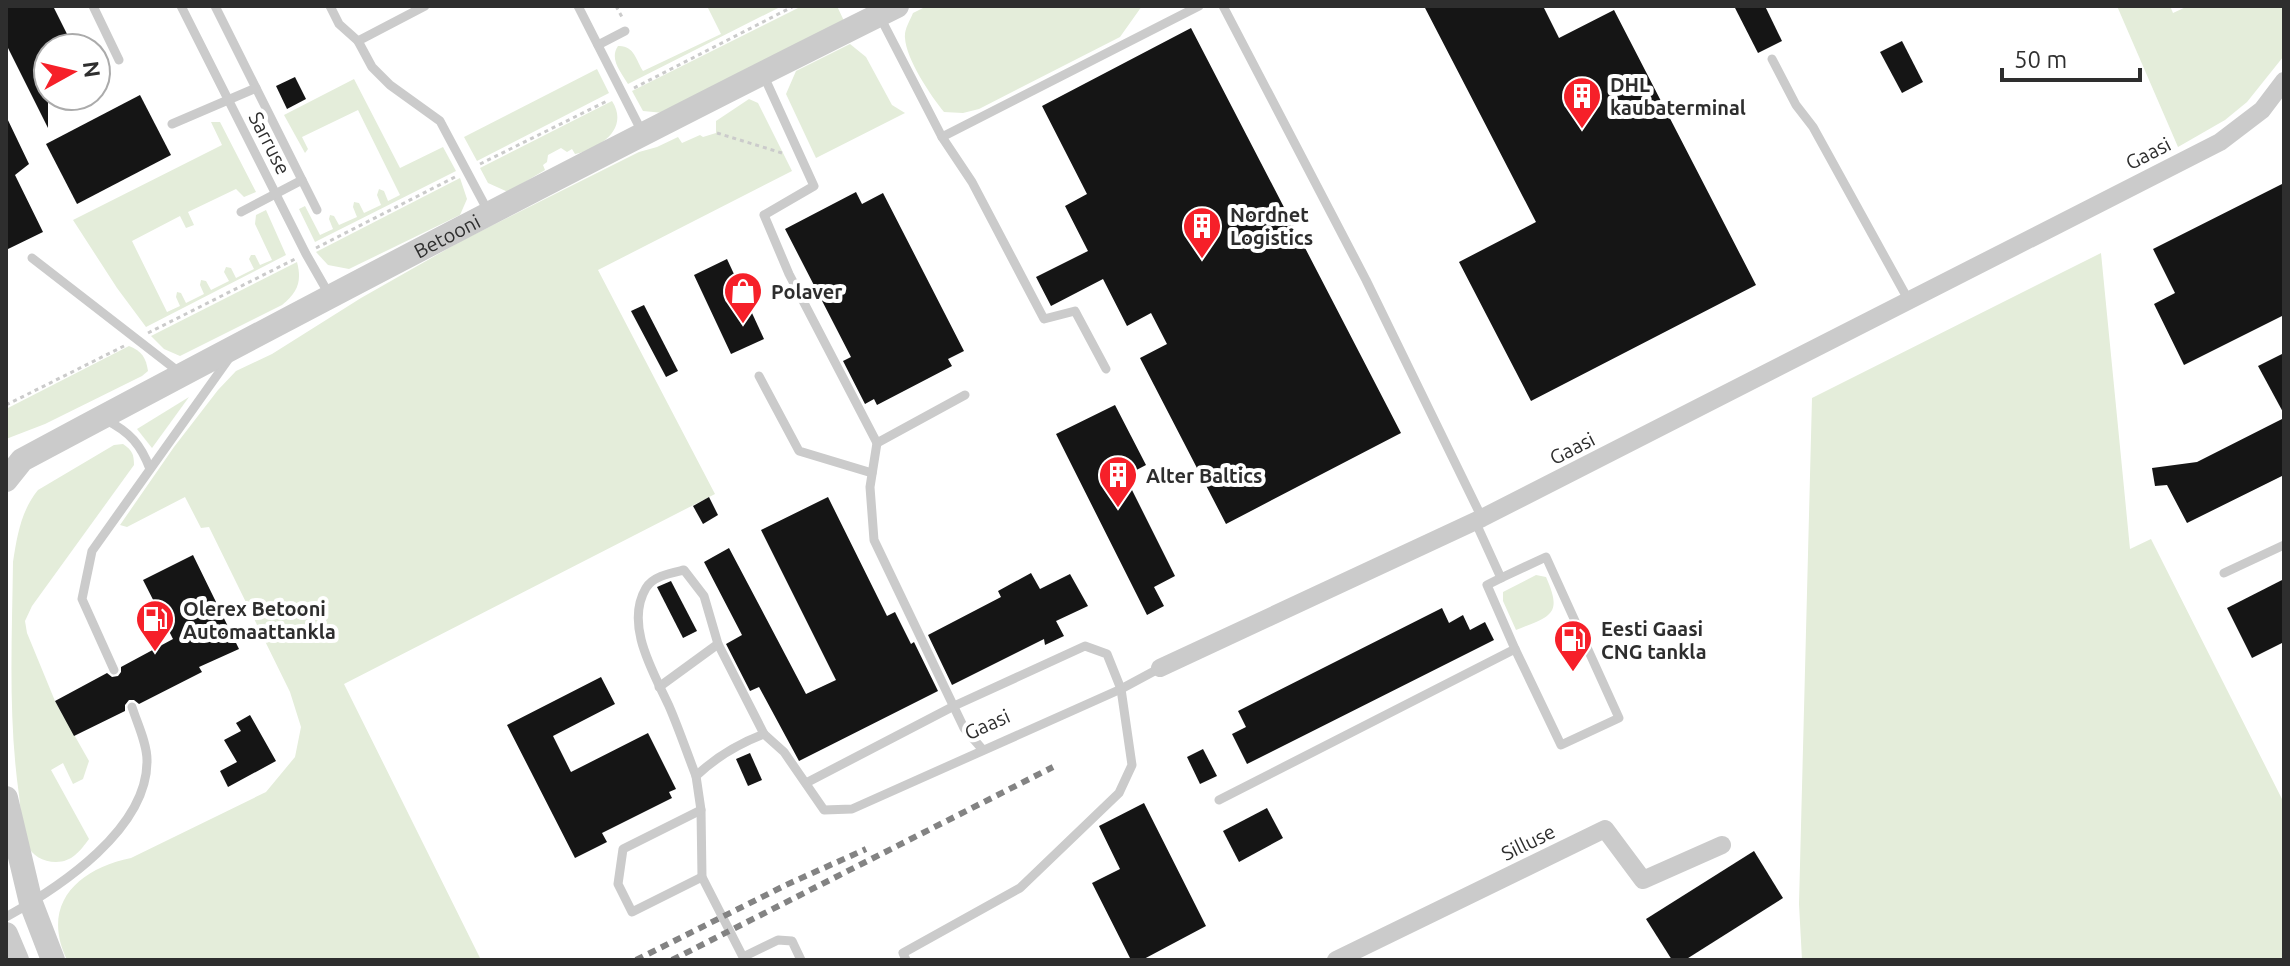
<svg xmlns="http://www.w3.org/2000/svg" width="2290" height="966" font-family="Ubuntu,sans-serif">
<rect width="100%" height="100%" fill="#fff"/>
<g fill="#e4edda">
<path d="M707,6H782L628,84C621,72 609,59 618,46C634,45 636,60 643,71L721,34Z"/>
<polygon points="802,6 837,6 844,21 664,113 643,111 632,91"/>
<path d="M927,6H1142L1120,37L979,109L963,113L944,112C931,96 906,59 905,38C904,29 910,21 913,13Z"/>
<polygon points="2117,6 2170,6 2173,13 2188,6 2284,6 2283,57 2247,102 2225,120 2178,147"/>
<polygon points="850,44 866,57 892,105 905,113 816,158 786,94 796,71"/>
<polygon points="597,69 609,93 477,161 464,137"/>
<polygon points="354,79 400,168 443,147 456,171 315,242 299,209 305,206 320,235 333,229 329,219 330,215 334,216 339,225 357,217 353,207 354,202 359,203 364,213 381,205 377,195 379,189 384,191 388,201 400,195 358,110 302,137 308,149 305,153 284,115"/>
<path d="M749,99L758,103L792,171L598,270L715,494L344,684L481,960H67C40,904 78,869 131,858L266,792L295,757L301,727L290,692L209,527L201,528L185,497L127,527L120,525L174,447L218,390L236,371L272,354L361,298L463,240L639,152L657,147L678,137L682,143L700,135L703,137L716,133V121Z"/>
<path d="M612,101C630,129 599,149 575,154L572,149L567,152L561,148L548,155L547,162L543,165L545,170L508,192L488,183L480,168Z"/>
<polygon points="211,122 220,122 256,192 244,197 236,189 188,212 194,225 186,228 180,216 132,241 167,312 180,306 176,297 177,292 181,293 186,303 204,294 200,285 201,280 206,281 211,290 229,281 224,272 226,267 231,268 236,278 254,269 249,259 251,255 255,255 260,265 272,260 255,224 256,215 266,210 286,255 146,327 117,288 73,220 222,145"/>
<polygon points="460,178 467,199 460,215 349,269 328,265 316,252"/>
<polygon points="2101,253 2130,549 2151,539 2284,803 2284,960 1802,960 1799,904 1812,398"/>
<path d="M297,262C302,281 298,292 282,305L180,356L164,349L151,336Z"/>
<path d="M129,346C142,351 146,358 148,371L142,376L45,424L6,439V409Z"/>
<polygon points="189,397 152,448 137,429"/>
<path d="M123,444C132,450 134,454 134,465L32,606L25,621L27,633L55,701L89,761L83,779L73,784L63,763L51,770L89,839C80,851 72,862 56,862C43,862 31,855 27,844C21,829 21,811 19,795C8,718 12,640 13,562C17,536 21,511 38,490L114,445Z"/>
<path d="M1536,575L1546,577C1563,615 1551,616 1516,630L1503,601V592Z"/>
</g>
<g fill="#151515">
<polygon points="6,6 53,6 74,48 48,48 48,128 6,44"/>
<polygon points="1424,6 1543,6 1559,38 1614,10 1756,285 1531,401 1459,262 1536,222"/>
<polygon points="1734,6 1765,6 1782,41 1758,53"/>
<polygon points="1191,28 1401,433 1226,524 1140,358 1167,344 1151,313 1127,326 1103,279 1051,306 1036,277 1088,251 1065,206 1087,194 1042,106"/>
<polygon points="1902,41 1923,82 1902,93 1880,52"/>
<polygon points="295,77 306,99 287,109 276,86"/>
<polygon points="140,95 171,155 77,204 46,144"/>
<polygon points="6,116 29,164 15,175 43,232 6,250"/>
<polygon points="2284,183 2284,315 2184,365 2154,304 2175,293 2153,249"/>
<polygon points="856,192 862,204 883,193 964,351 948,359 952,366 877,405 874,399 865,404 843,361 851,357 785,229"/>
<polygon points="727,259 764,339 731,354 694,275"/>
<polygon points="644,305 678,371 666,377 631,311"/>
<polygon points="2284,353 2284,414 2258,366"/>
<polygon points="1115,405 1146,465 1125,476 1175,576 1154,587 1164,606 1147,615 1056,434"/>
<polygon points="2284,418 2284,475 2187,523 2167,485 2155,486 2152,468 2197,462"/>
<polygon points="709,497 718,515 703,524 693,506"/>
<polygon points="828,497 887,616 895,612 911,644 914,642 938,691 799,761 759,687 750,691 726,644 742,635 704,562 729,548 806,694 836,680 761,530"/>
<polygon points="193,555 239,649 199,667 202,672 139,704 134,700 129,700 125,705 125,711 74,736 55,701 107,673 112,677 118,676 121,672 121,667 173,639 143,580"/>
<polygon points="1031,573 1040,589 1070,574 1088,606 1056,621 1064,636 1045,645 1044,639 952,685 928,635 1001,597 998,591"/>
<polygon points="2284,579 2284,642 2252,658 2227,608"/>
<polygon points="671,581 697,631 683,638 657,587"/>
<polygon points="1442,608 1449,623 1463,615 1470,630 1485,622 1494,640 1247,764 1232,734 1246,727 1238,711"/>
<polygon points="601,677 615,704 553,736 571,772 648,733 676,789 669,792 672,798 602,833 607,842 575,858 507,725"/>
<polygon points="250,715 276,761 228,787 220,771 237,762 224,740 241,731 236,723"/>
<polygon points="1203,749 1217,776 1200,784 1187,757"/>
<polygon points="750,753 762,780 748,786 736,759"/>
<polygon points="1144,803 1206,926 1142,960 1131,960 1092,883 1120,869 1099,826"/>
<polygon points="1267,808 1283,838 1239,862 1223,831"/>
<polygon points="1754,851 1783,898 1685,960 1672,960 1646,919"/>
</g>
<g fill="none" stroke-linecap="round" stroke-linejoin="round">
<g stroke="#cbcbcb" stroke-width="3" stroke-dasharray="4 4" stroke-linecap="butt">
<polyline points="616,6 623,19"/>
<polyline points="634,88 794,6"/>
<polyline points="717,133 782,153"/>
<polyline points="480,164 609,100"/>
<polyline points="316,248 455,177"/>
<polyline points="148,333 295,259"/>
<polyline points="6,405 124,346"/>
</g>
<g stroke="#cbcbcb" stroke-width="9">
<polyline points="93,6 119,60"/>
<polyline points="181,6 306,254 330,296"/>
<polyline points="215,6 317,210"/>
<polyline points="330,6 339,24 358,41"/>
<polyline points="425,6 358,41 372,67 390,85 440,121 489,213"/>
<polyline points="578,6 642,132"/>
<polyline points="1223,6 1366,280 1482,518"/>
<polyline points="879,15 942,137 972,182 1044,319 1075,311 1106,369"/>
<polyline points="598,45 625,31"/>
<polyline points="1772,59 1796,105 1813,127 1909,301"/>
<polyline points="763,74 814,186 764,215 789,274 877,443 965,395"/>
<polyline points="172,124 256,88"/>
<polyline points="942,137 1199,6"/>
<polyline points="241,212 302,180"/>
<polyline points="32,258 179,372"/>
<polyline points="759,376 799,451 872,473"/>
<path d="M106,420C130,432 141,445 150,469"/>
<polyline points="877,443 870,487 874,540 964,728 983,750"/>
<polyline points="2224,573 2284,545"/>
<polyline points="1501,578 1546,557 1619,718 1561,745 1515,649"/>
<polyline points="114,670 82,599 92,551 230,357"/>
<polyline points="659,687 718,644"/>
<path d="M696,776C687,753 679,729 669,706C654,673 624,625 646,588C653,576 671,573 684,570L704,596L718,644L764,734"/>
<polyline points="806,783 954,706 1085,646 1107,654 1121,689 1132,765 1119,793 1020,888 903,953 906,960"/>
<polyline points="1219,800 1515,649 1487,585 1501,578 1475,521"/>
<polyline points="701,810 702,877 743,957 778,940 792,941 801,960"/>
<path d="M702,877L632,912L618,884L623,849L701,810L696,776C716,757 738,744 764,734L784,752L824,810L852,809L1121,689L1160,668"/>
<path d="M6,917C60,887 148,829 147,760C147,743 137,723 132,707"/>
</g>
<g stroke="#cbcbcb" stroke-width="18">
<polyline points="1160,668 1482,518 2220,142 2262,110 2284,81"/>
<polyline points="1336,960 1605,829 1643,880 1722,845"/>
</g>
<g stroke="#cbcbcb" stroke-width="24">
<path id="s1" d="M6,480L22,460C312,305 603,152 897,6"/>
<polyline points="6,798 31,903 53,960"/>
<polyline points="6,934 17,960"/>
</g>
<g stroke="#838383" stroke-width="6" stroke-dasharray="8 6" stroke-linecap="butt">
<polyline points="636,960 786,885 866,849"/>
<polyline points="672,960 1053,767"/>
</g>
</g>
<defs>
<symbol id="building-pin" viewBox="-11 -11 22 30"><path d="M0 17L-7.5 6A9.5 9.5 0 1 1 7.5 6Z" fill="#f62029" stroke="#fff"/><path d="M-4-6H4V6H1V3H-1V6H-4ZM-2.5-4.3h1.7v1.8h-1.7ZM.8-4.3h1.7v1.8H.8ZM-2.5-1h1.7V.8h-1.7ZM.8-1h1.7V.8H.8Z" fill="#fff"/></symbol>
<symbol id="shop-pin" viewBox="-11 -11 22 30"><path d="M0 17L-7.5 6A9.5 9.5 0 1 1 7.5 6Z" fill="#f62029" stroke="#fff"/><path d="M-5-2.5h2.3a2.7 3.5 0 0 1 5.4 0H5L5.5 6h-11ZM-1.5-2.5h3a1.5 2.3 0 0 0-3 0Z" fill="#fff"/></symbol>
<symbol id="fuel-pin" viewBox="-11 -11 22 30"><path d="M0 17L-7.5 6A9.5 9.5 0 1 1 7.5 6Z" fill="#f62029" stroke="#fff"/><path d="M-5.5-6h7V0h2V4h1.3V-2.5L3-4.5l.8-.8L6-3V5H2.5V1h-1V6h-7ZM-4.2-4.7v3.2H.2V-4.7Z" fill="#fff"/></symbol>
</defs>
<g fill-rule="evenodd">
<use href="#building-pin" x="1560" y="74" width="44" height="60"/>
<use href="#building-pin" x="1180" y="204" width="44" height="60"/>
<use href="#shop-pin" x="721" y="269" width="44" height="60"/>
<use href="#building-pin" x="1096" y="453" width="44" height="60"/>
<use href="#fuel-pin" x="133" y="597" width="44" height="60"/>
<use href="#fuel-pin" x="1551" y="617" width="44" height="60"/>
</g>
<g text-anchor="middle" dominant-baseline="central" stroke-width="8" stroke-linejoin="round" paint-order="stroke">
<g font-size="20" font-weight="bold" fill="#2e2e2e" stroke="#fff" text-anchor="start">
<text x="1610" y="84">DHL<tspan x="1610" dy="23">kaubaterminal</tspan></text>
<text x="1230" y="214">Nordnet<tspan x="1230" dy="23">Logistics</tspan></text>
<text x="771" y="291">Polaver</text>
<text x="1146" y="475">Alter Baltics</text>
<text x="183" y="608">Olerex Betooni<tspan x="183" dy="23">Automaattankla</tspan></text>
<text x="1601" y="628">Eesti Gaasi<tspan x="1601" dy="23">CNG tankla</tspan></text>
</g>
<g font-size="20" fill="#2e2e2e" stroke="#fff">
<text transform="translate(270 143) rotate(63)">Sarruse</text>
<text transform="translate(2148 153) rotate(-27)">Gaasi</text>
<text stroke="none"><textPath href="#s1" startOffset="506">Betooni</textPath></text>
<text transform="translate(1572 448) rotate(-27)">Gaasi</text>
<text transform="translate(987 724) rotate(-24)">Gaasi</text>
<text transform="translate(1528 842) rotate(-26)">Silluse</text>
</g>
</g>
<rect width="2290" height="966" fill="none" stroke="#2e2e2e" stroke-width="16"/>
<g transform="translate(72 72) rotate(82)"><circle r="38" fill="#ffffff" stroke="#ababab" stroke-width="2"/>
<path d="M0-6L14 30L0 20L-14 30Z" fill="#f62029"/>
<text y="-12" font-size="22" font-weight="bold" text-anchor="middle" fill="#2e2e2e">N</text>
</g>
<path d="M2002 68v12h138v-12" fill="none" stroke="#2e2e2e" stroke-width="4"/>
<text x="2014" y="68" font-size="24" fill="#2e2e2e" stroke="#ffffff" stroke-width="6" paint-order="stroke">50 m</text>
</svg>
